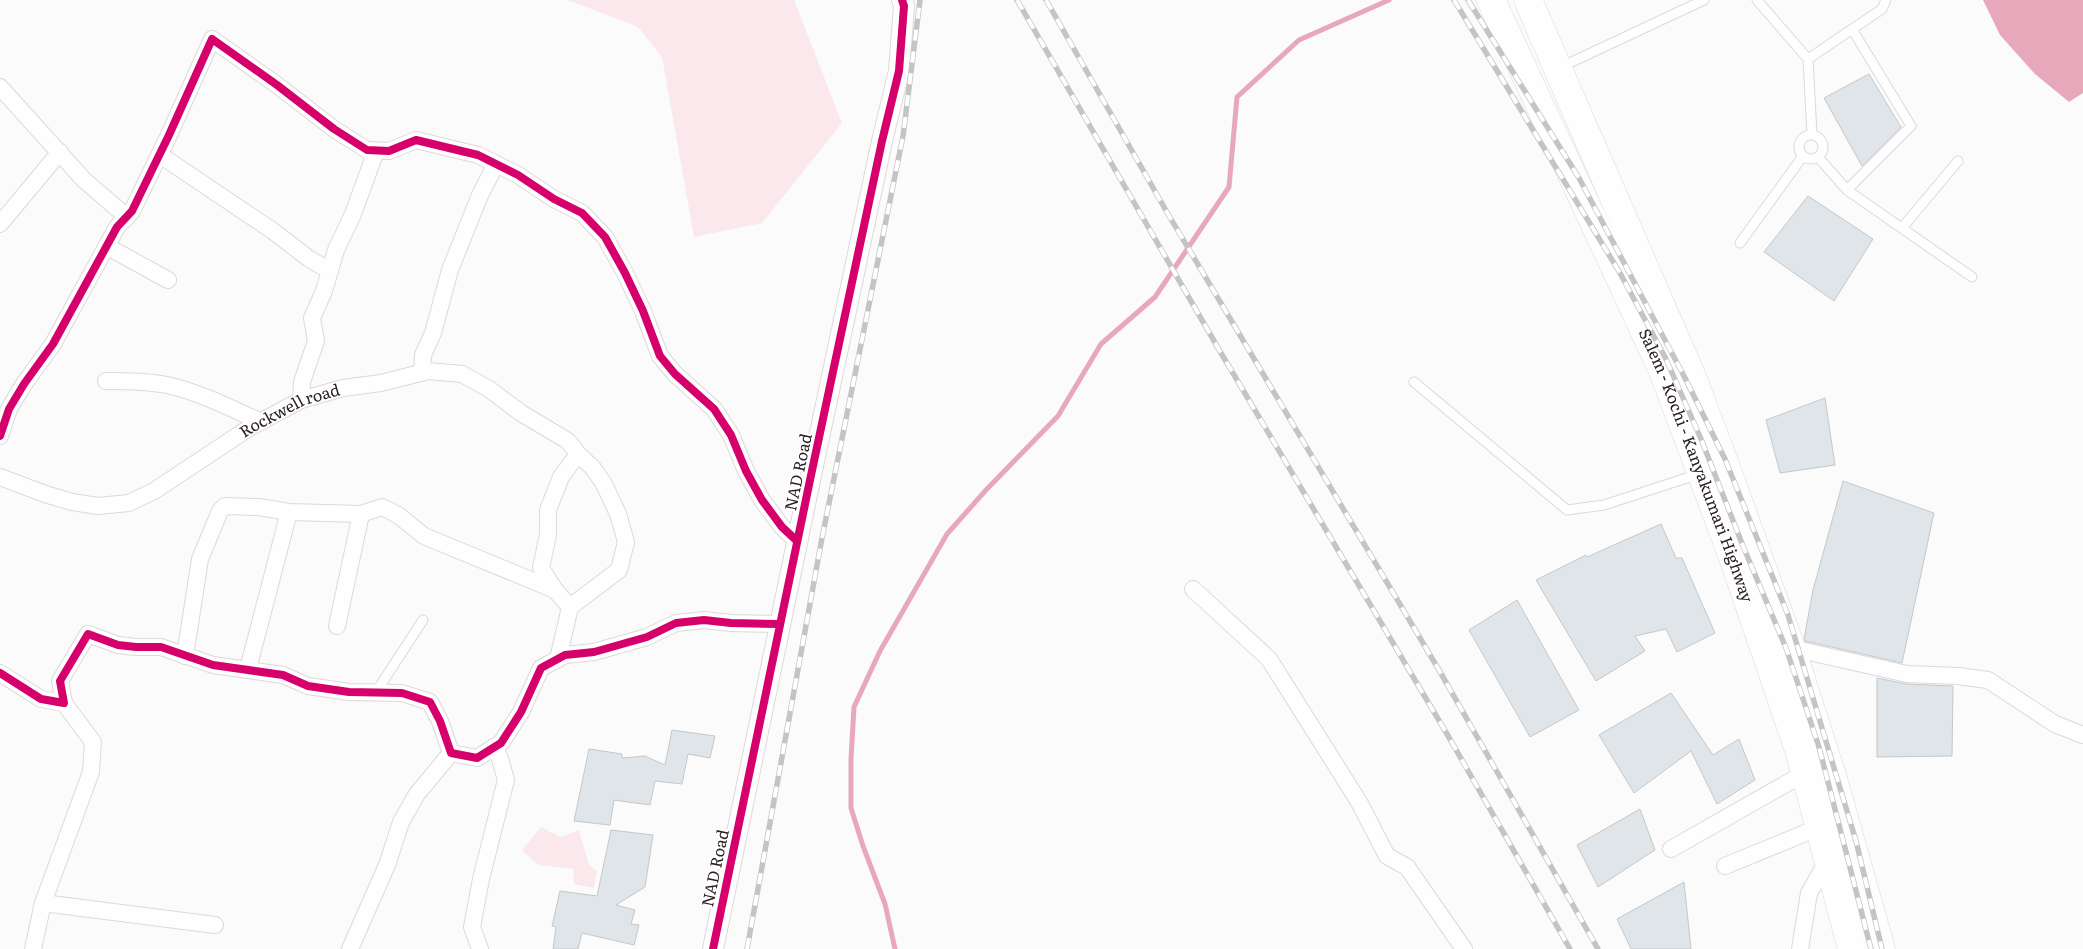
<svg xmlns="http://www.w3.org/2000/svg" width="2083" height="949" font-family="Literata,serif">
	<style>
		.green { fill: #fae8ec }
		.water { fill: #e8a8bb }
		.lines { fill: none; stroke-linecap: round; stroke-linejoin: round }
		.stream { stroke: #e8a8bb; stroke-width: 5 }
		.building { fill: #dfe5e9; stroke: #c3c8cb }
		.service-casing { stroke: #ded8da; stroke-width: 11 }
		.minor-casing { stroke: #ded8da; stroke-width: 18 }
		.tertiary-casing { stroke: #ded8da; stroke-width: 22 }
		.trunk-casing { stroke: #ded8da; stroke-width: 29 }
		.service { stroke: #fefefe; stroke-width: 9 }
		.minor { stroke: #fefefe; stroke-width: 16 }
		.tertiary { stroke: #fefefe; stroke-width: 20 }
		.trunk { stroke: #fefefe; stroke-width: 28 }
		.rail-casing { stroke: #c5c4c4; stroke-width: 5.5 }
		.rail { stroke: #fff; stroke-width: 4; stroke-dasharray: 11; stroke-linecap: butt }
		.cycleway-casing { stroke: #fff; stroke-width: 11 }
		.cycleway { stroke: #d6006c; stroke-width: 8 }
		.labels { text-anchor: middle; stroke-width: 4; stroke-linejoin: round; paint-order: stroke }
		.street-label { font-size: 16px; fill: #2c2123; stroke: #fff }
	</style>
	<rect width="100%" height="100%" fill="#fbfbfb"/>
	<!-- green -->
	<path class="green" d="M568,0h226l48,123 -80,100 -68,14 -32,-180 -24,-30z
		M541,827l20,10 18,-7 10,35 8,6 -3,17 -20,-4 -1,-15 -35,-4 -16,-15z"/>
	<!-- water -->
	<path class="water" d="M1983,0h100v93l-14,9 -34,-28 -35,-39z"/>
	<g class="lines">
		<!-- stream -->
		<path class="stream" d="M895,949l-10,-45 -22,-58 -12,-38v-49l3,-52 26,-56 67,-117 39,-44 72,-74 43,-72 54,-47 74,-110 8,-90 62,-57 90,-40"/>
	</g>
	<!-- building -->
	<path class="building" d="M1869,74l32,53 -39,39 -38,-68z
		M1808,196l65,43 -39,62 -70,-49z
		M1825,398l10,67 -55,8 -14,-53z
		M1843,481l91,32 -32,150 -97,-22 -1,-2 9,-49z
		M1661,524l15,34h6l33,75 -38,19 -11,-23 -31,7 10,15 -49,30 -60,-101 50,-25 1,2z
		M1517,600l62,110 -49,27 -61,-107z
		M1877,678l29,6 47,2 -1,70 -75,1z
		M1671,693l42,62 26,-16 16,41 -38,24 -26,-53 -57,42 -35,-58z
		M672,730l43,6 -5,22 -22,-4 -6,30 -27,-3 -5,24 -36,-5 -4,25 -36,-4 15,-72 33,5v4l23,-2 20,9z
		M1640,809l15,41 -57,37 -21,-42z
		M611,830l42,5 -8,52 -29,18 19,5 -4,14 8,1 -5,20 -52,-12 -4,16h-25l3,-22 -4,-1 8,-35 37,5z
		M1684,882l7,67h-60l-14,-30z"/>
	<g class="lines">
		<!-- service casing -->
		<g class="service-casing">
			<path id="service" d="M1757,0l51,59 74,-50 4,-9
				M1808,59l4,76
				M1561,67l143,-67
				M1799 147a12 12 0 1 1 24 0a12 12 0 1 1-24 0Z
				M1818,157l29,33 64,-64 -59,-97
				M1847,190l125,87
				M1902,228l56,-67
				M1740,243l63,-87
				M1414,382l153,128 37,-5 95,-31
				M376,692l47,-72"/>
		</g>
		<!-- minor casing -->
		<g class="minor-casing">
			<g id="minor">
				<path d="M0,87l84,93 43,37"/>
				<path d="M160,155l113,76 35,27 22,13"/>
				<path d="M0,224l60,-72"/>
				<path d="M108,247l60,33"/>
				<path d="M422,373l1,-18 10,-22 17,-63 30,-75 16,-31"/>
				<path d="M106,381c20,0 41,0 61,4 32,7 64,23 94,37"/>
				<path d="M301,400l1,-18 14,-41 -4,-23 12,-27 12,-41 17,-36 23,-63"/>
				<path d="M0,436l9,-27 15,-25 29,-40 64,-117 15,-16 37,-76 43,-96 65,46 57,44 33,21 22,1 27,-11 62,15 40,20 36,24 28,14 23,24 20,36 18,38 17,45 15,18 39,35 17,26 15,36 16,29 20,27 15,14"/>
				<path id="s1" d="M0,477l45,17 27,8 26,4 31,-3 25,-12 95,-63 52,-28 42,-12 38,-5 47,-12 34,3 27,15 32,24 47,28 10,13"/>
				<path d="M1193,589l76,70 90,143 28,54 20,11 57,82"/>
				<path d="M337,626l24,-112"/>
				<path d="M1791,648l116,26 51,2 30,4 67,44 28,11"/>
				<path d="M185,656l15,-97 20,-48 5,-5 34,1 30,5 72,2 21,-7 16,8 26,21 131,54"/>
				<path d="M558,659l12,-52 -15,-17 -14,-22 7,-33v-25l13,-33 17,-23 15,14 11,16 14,30 8,28 -7,28 -49,37"/>
				<path d="M248,669l41,-157"/>
				<path d="M0,673l41,26 23,4 -4,-22 28,-47 30,11 18,2h25l52,18 70,10 25,11 41,6 53,1 28,9 10,19 11,32 26,5 24,-15 20,-31 20,-44 24,-13 29,-3 53,-15 29,-14 28,-3 27,3 49,1"/>
				<path d="M1671,849l134,-76"/>
				<path d="M1725,866l95,-39"/>
				<path d="M43,903l172,22"/>
				<path d="M33,949l10,-46 48,-131 2,-30 -29,-39"/>
				<path d="M350,949l37,-84 14,-43 16,-28 34,-41"/>
				<path d="M480,949l-8,-22 9,-48 25,-99 -6,-21 -5,-12"/>
				<path d="M1800,949l9,-56 19,-33"/>
			</g>
		</g>
		<!-- tertiary casing -->
		<g class="tertiary-casing">
			<path id="tertiary" d="M713,949l97,-469 72,-339 17,-70 5,-65 -2,-6"/>
		</g>
		<!-- trunk casing -->
		<g class="trunk-casing">
			<g id="trunk">
				<path id="s2" d="M1491,0l172,371 70,186 66,193 53,199"/>
				<path d="M1528,0l164,377 33,88 66,183 42,131 48,170"/>
			</g>
		</g>
		<!-- service -->
		<use href="#service" class="service"/>
		<!-- minor -->
		<use href="#minor" class="minor"/>
		<!-- tertiary -->
		<use href="#tertiary" class="tertiary"/>
		<!-- trunk -->
		<use href="#trunk" class="trunk"/>
		<!-- rail casing -->
		<g class="rail-casing">
			<path id="rail" d="M1017,0l204,353 226,381 123,215
				M1046,0l122,214 271,456 159,279
				M1454,0l166,273 46,86 35,80 42,107 43,102 33,99 52,202
				M1468,0l111,178 105,198 41,83 63,156 68,226 26,108
				M747,949l75,-411 81,-402 17,-136"/>
		</g>
		<!-- rail -->
		<use href="#rail" class="rail"/>
		<!-- cycleway casing -->
		<g class="cycleway-casing">
			<path id="cycleway" d="M0,436l9,-27 15,-25 29,-40 64,-117 15,-16 37,-76 43,-96 65,46 57,44 33,21 22,1 27,-11 62,15 40,20 36,24 28,14 23,24 20,36 18,38 17,45 15,18 39,35 17,26 15,36 16,29 20,27 15,14
				M0,673l41,26 23,4 -4,-22 28,-47 30,11 18,2h25l52,18 70,10 25,11 41,6 53,1 28,9 10,19 11,32 26,5 24,-15 20,-31 20,-44 24,-13 29,-3 53,-15 29,-14 28,-3 27,3 49,1
				M713,949l97,-469 72,-339 17,-70 5,-65 -2,-6"/>
		</g>
		<!-- cycleway -->
		<use href="#cycleway" class="cycleway"/>
	</g>
	<g class="labels">
		<!-- street labels -->
		<g class="street-label">
			<text dy="6" stroke="none"><textPath href="#s1" startOffset="320">Rockwell road</textPath></text>
			<text dy="6" stroke="none"><textPath href="#s2" startOffset="509">Salem - Kochi - Kanyakumari Highway</textPath></text>
			<text transform="translate(798 472) rotate(-78)" y="6">NAD Road</text>
			<text transform="translate(715 868) rotate(-78)" y="6">NAD Road</text>
		</g>
	</g>
</svg>
